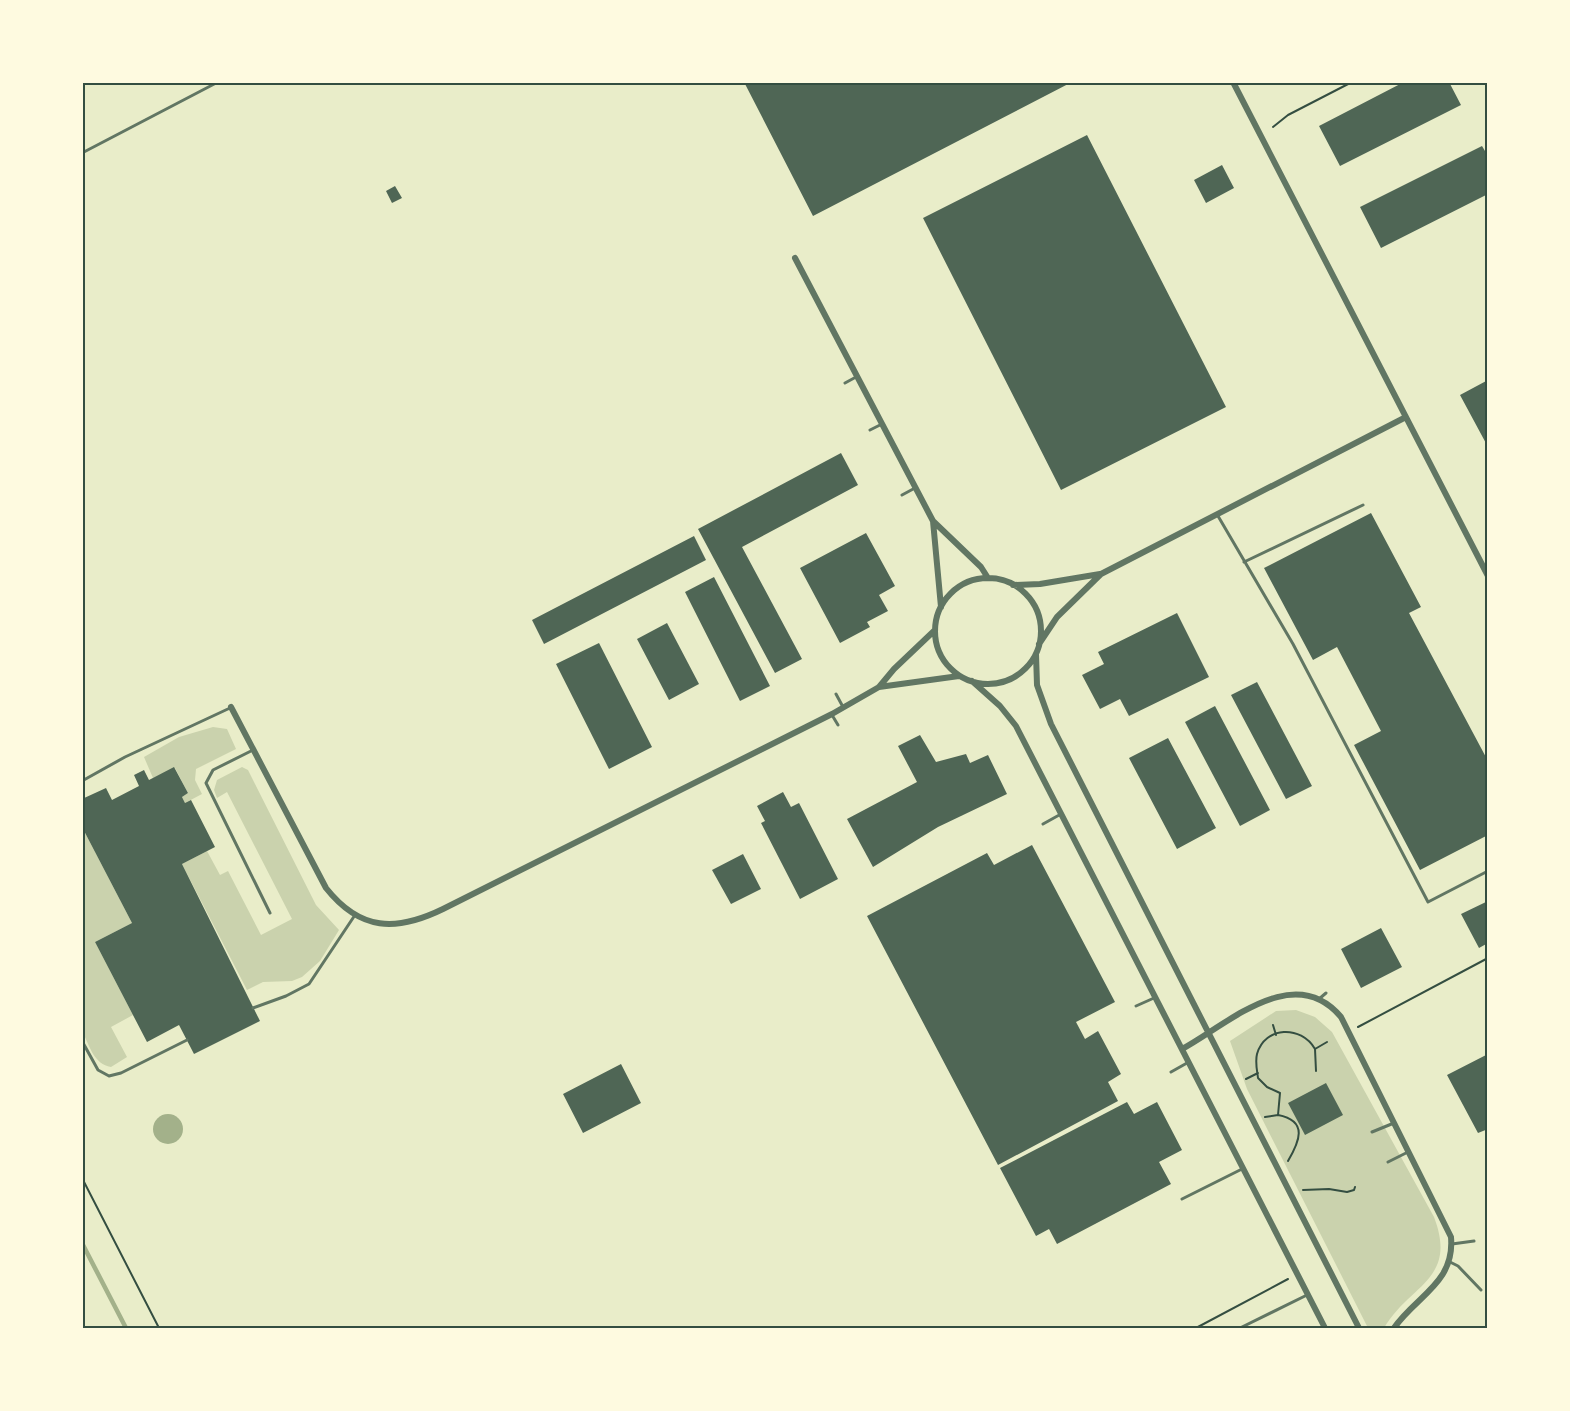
<svg xmlns="http://www.w3.org/2000/svg" width="1570" height="1411" font-family="'Golos Text',sans-serif">
	<style>
		.green { fill: #cad2ad }
		.water { fill: #a3b18a }
		.lines { fill: none; stroke-linecap: round; stroke-linejoin: round }
		.stream { stroke: #a3b18a; stroke-width: 4.5 }
		.building { fill: #4f6655 }
		.path { stroke: #344e41; stroke-width: 2 }
		.service { stroke: #617663; stroke-width: 3 }
		.minor { stroke: #617663; stroke-width: 6 }
		.neatline { fill: none; stroke: #344e41; stroke-width: 2 }
	</style>
	<rect width="100%" height="100%" fill="#e9edc9"/>
	<!-- green -->
	<path class="green" d="M213,727l14,2 9,20 -40,20 -1,11 7,14 -17,9 -3,-6 6,-4 -13,-25 -22,10 -9,-21 35,-20z
		M242,767l6,3 68,135 23,25 -19,31 -18,16 -10,4 -29,1 -16,8 -65,-126 25,-13 13,24 8,-4 33,64 31,-16 -65,-127 -10,6 -3,-8 3,-10z
		M82,827l50,96 -37,19 38,73 -22,12 16,30 -16,10c-17,-3 -21,-20 -28,-34z
		M1296,1010l19,7 17,15 102,185c24,63 -24,67 -50,111h-16l-121,-239 -17,-48 46,-30z"/>
	<!-- water -->
	<path class="water" d="M153 1129a15 15 0 1 1 30 0a15 15 0 1 1-30 0Z"/>
	<g class="lines">
		<!-- stream -->
		<path class="stream" d="M82,1243l44,85"/>
	</g>
	<!-- building -->
	<path class="building" d="M744,82h328l-259,134z
		M1404,82h45l12,23 -121,61 -21,-40z
		M1087,135l139,272 -165,83 -138,-272z
		M1482,146l6,10v38l-107,54 -21,-41z
		M1222,165l12,23 -28,15 -12,-23z
		M395,186l7,12 -10,5 -6,-12z
		M1488,380v67l-28,-52z
		M841,453l17,32 -116,62 60,112 -27,14 -77,-144z
		M1371,513l50,94 -12,6 79,148v74l-68,35 -66,-125 27,-14 -44,-84 -24,13 -49,-92z
		M866,533l29,53 -16,9 9,16 -21,11 3,5 -30,16 -40,-75z
		M694,536l12,24 -162,84 -12,-24z
		M714,577l56,109 -30,15 -55,-109z
		M1177,613l32,64 -80,39 -9,-17 -20,10 -18,-34 22,-11 -6,-12z
		M667,623l32,61 -30,16 -32,-61z
		M599,643l53,104 -43,22 -53,-105z
		M1257,682l55,104 -26,13 -55,-104z
		M1215,706l55,104 -30,16 -55,-104z
		M920,735l16,27 30,-8 4,9 18,-8 19,39 -69,33 -65,40 -26,-48 70,-37 -19,-36z
		M1168,738l48,90 -39,21 -48,-91z
		M174,767l14,26 -6,4 3,6 6,-3 24,47 -33,17 78,157 -66,33 -15,-29 -32,17 -52,-100 37,-19 -50,-96v-28l24,-11 6,12 27,-14 -5,-11 10,-5 5,10z
		M783,792l8,15 8,-4 39,76 -38,20 -39,-76 4,-2 -8,-15z
		M1032,845l83,157 -39,20 9,17 13,-8 23,43 -13,8 10,19 -120,64 -131,-249 120,-63 7,12z
		M743,854l18,35 -30,15 -19,-34z
		M1488,901v42l-9,5 -18,-34z
		M1381,928l21,39 -41,21 -20,-39z
		M1488,1054v75l-10,4 -31,-58z
		M621,1064l20,39 -58,30 -20,-39z
		M1326,1083l17,32 -38,20 -17,-32z
		M1127,1102l7,12 23,-12 25,48 -23,12 12,22 -114,60 -8,-15 -13,7 -36,-68z"/>
	<g class="lines">
		<!-- path -->
		<path class="path" d="M1273,127l15,-12 64,-33
			M1273,1025l3,10
			M1358,1027l130,-69
			M1315,1049l1,22
			M1246,1079l12,-6
			M1278,1115c31,6 21,27 10,46
			M1265,1117l13,-2 2,-22 -13,-6 -9,-9c-1,-8 -3,-16 -1,-24 8,-28 44,-29 58,-5l12,-7
			M82,1178l77,150
			M1303,1190l26,-1 18,3 7,-2 1,-3
			M1196,1328l92,-49"/>
		<!-- service -->
		<path class="service" d="M82,153l136,-71
			M845,383l11,-6
			M870,430l12,-6
			M902,495l13,-7
			M1218,516l75,128 135,258 60,-31
			M1244,562l119,-57
			M836,694l7,13
			M832,715l6,10
			M253,750l-40,20 -7,13 64,130
			M82,781l43,-24 105,-49
			M1043,824l18,-10
			M1319,999l7,-6
			M1136,1006l18,-8
			M253,1008l33,-12 23,-12 46,-69
			M82,1041l16,29 11,6 12,-3 66,-33
			M1171,1072l16,-9
			M1372,1132l22,-9
			M1388,1162l20,-10
			M1182,1199l60,-30
			M1452,1244l22,-3
			M1450,1262l8,4 23,24
			M1240,1328l67,-33"/>
		<!-- minor -->
		<path class="minor" d="M1233,82l255,494
			M795,258l138,263 48,46 7,11
			M933,521l8,86
			M935 631a53 53 0 1 1 106 0a53 53 0 1 1-106 0Z
			M1013,585l27,-1 60,-10
			M1039,644l18,-27 44,-43 305,-157
			M1036,654l1,31 14,39 308,604
			M972,681l28,25 16,20 309,602
			M879,687l80,-11
			M231,707l95,181c34,43 70,44 117,21l389,-195 47,-27 15,-18 41,-39
			M1182,1049c46,-25 112,-88 159,-32l110,220c4,46 -35,59 -57,91"/>
	</g>
	<!-- border -->
	<rect width="1570" height="1411" fill="none" stroke="#fefae0" stroke-width="168"/>
	<rect x="84" y="84" width="1402" height="1243" class="neatline"/>
</svg>
